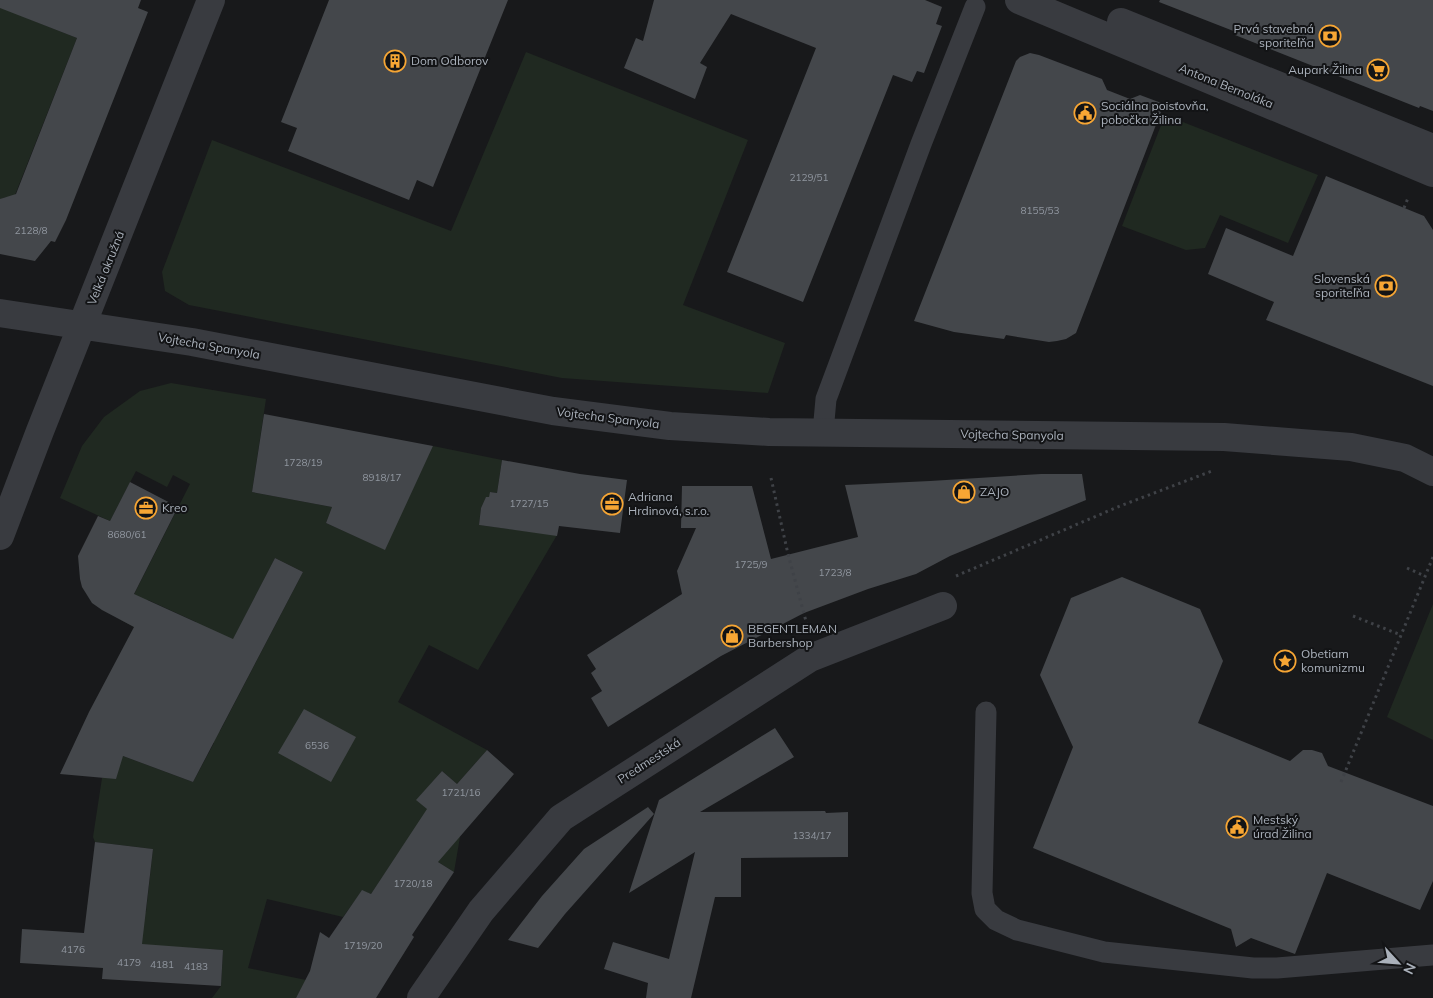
<svg xmlns="http://www.w3.org/2000/svg" width="1433" height="998" font-family="Mulish,sans-serif">
	<style>
		.green { fill: #202921; fill-rule: evenodd }
		.building { fill: #44474b }
		.lines { fill: none; stroke-linecap: round; stroke-linejoin: round }
		.path { stroke: #3f4247; stroke-width: 3; stroke-dasharray: 2.5 4; stroke-linecap: butt }
		.lane { stroke: #393b40; stroke-width: 21 }
		.street { stroke: #393b40; stroke-width: 28 }
		.labels { text-anchor: middle; stroke-width: 4; stroke-linejoin: round; paint-order: stroke }
		.number-label { font-size: 10px; fill: #90969f }
		.poi-label { font-size: 12px; fill: #aab1bb; stroke: #131416; text-anchor: start }
		.street-label { font-size: 12px; fill: #aab1bb; stroke: #131416 }
	</style>
	<rect width="100%" height="100%" fill="#18191b"/>
	<!-- green -->
	<path class="green" d="M0,0l29,19 48,19 -64,162c-5,-2 -9,-5 -13,1z
		M526,52l222,88 -65,165 102,38 -17,50 -206,-15 -373,-73 -24,-14 -3,-19 50,-132 239,91z
		M1165,115l153,60 -30,68 -68,-28 -15,33 -19,2 -64,-24z
		M171,383l95,16 -14,93 80,15 -6,16 58,26 49,-103 69,14 -5,33 -6,-1 -2,5 -3,1 -5,10 -2,17 78,10 -79,135 -49,-25 -31,57 89,48 -30,34 -15,-13 -25,29 43,37 -6,35 -48,-30 -35,52 -9,-3 -19,26 -76,-18 -19,69 58,12 -10,18h-84l9,-12 2,-36 -119,-7 -17,-38 59,7 7,-63 -58,-7 -2,-5 9,-59 21,-22 70,26 21,-39 -69,-26 51,-95 -48,-22 -14,27 -13,-7 69,-136 -17,-9 -6,12 -31,-16 -26,50 -50,-23 22,-52 22,-29 36,-26zM275,558l28,14 -83,159 -27,-12z
		M1433,604v136l-46,-23z"/>
	<!-- building -->
	<path class="building" d="M0,0h141l-3,8 10,4 -82,208 -11,22 -4,-1 -16,20 -35,-7v-55l16,-5 61,-156 -77,-30z
		M329,0h179l-75,187 -16,-7 -8,20 -121,-49 9,-23 -16,-6z
		M654,0h271l17,7 -6,17 6,2 -18,47 -7,-2 -5,11 -19,-7 -90,227 -76,-30 89,-224 -85,-34 -31,49 7,4 -12,32 -71,-31 12,-30 7,3z
		M1160,0h273v111l-13,-5 -1,2 -184,-73 1,-3 -77,-30z
		M1030,53l9,2 63,24 5,11 23,9 10,-4 24,9 -88,229 -10,6 -9,2 -8,1 -43,-7 -2,4 -50,-7 -40,-11 102,-260 4,-4z
		M1326,176l98,40 9,14v156l-167,-66 8,-18 -66,-28 18,-46 67,28z
		M264,414l169,32 -48,104 -59,-27 6,-16 -80,-15z
		M502,460l78,14 47,6 -7,53 -61,-7 -2,10 -78,-11 2,-17 5,-11h3l1,-5 7,1z
		M1041,474h41l4,26 -136,56 -34,18 -48,15 -64,24 -83,43 -113,71 -17,-29 11,-7 -11,-18 5,-4 -9,-14 95,-61 -5,-23 19,-43h-15l1,-42h70l19,73 87,-22 -13,-52 85,-4z
		M130,482l48,25 -44,87 99,45 42,-81 28,14 -110,210 -70,-26 -7,23 -56,-5 29,-62 45,-85 -32,-17 -10,-7 -10,-16 -2,-8 -2,-23 20,-40 12,5z
		M1122,577l78,32 23,52 -25,62 92,38 13,-11h9l10,3 6,13 105,40v75l-13,29 -93,-37 -32,81 -44,-16 -15,9 -5,-18 -198,-81 40,-101 -33,-72 31,-77z
		M304,709l52,28 -25,45 -53,-29z
		M775,728l19,29 -94,55 125,-1 1,2 22,-1v45l-107,1v39h-26l-24,101h-45l2,-15 -44,-14 9,-27 56,17 26,-107 -66,41 30,-93z
		M487,750l27,24 -76,88 16,10 -42,63 2,2 -38,61h-80l14,-27 10,-39 9,6 33,-48 9,4 56,-85 -11,-9 26,-29 15,13z
		M648,807l6,7 -89,100 -27,34 -30,-8 34,-44 42,-47z
		M95,842l58,7 -11,95 81,6 -2,36 -119,-7 1,-11 -83,-5 2,-34 62,4z"/>
	<g class="lines">
		<!-- path -->
		<path class="path" d="M1404,208l4,-10
			M771,478l17,76 19,71
			M1407,568l18,8
			M956,576l164,-70 92,-35
			M1353,616l48,19
			M1341,782l92,-225"/>
		<!-- lane -->
		<path class="lane" d="M823,432l3,-33 95,-255 54,-137
			M986,712l-4,181 3,16 11,11 21,10 87,22 149,16h24l156,-13"/>
		<!-- street -->
		<path class="street" d="M1019,0l414,173
			M1121,22l312,126
			M0,313l192,29 361,69 117,15 99,6 455,5 127,10 54,11 28,14
			M0,536l40,-105 171,-431
			M421,998l60,-87 80,-93 249,-160 133,-52"/>
	</g>
	<!-- icons -->
	<defs>
		<g id="bank-ring" transform="scale(1.125)"><circle r="9.5" fill="#131416" stroke="#f7a634" stroke-width="1.5"/><path d="M-6-4H6V4H-6ZM0-2.3a2.3 2.3 0 1 0 0 4.6a2.3 2.3 0 1 0 0-4.6Z" fill="#f7a634"/></g>
		<g id="building-ring" transform="scale(1.125)"><circle r="9.5" fill="#131416" stroke="#f7a634" stroke-width="1.5"/><path d="M-4-6H4V6H1V3H-1V6H-4ZM-2.5-4.3h1.7v1.8h-1.7ZM.8-4.3h1.7v1.8H.8ZM-2.5-1h1.7V.8h-1.7ZM.8-1h1.7V.8H.8Z" fill="#f7a634"/></g>
		<g id="supermarket-ring" transform="scale(1.125)"><circle r="9.5" fill="#131416" stroke="#f7a634" stroke-width="1.5"/><path d="M-6-5.5h2.5l.6 2H6L4.5 2H-2.5L-4.4-4H-6ZM-1.5 3.2a1.3 1.3 0 1 0 .1 0ZM3 3.2a1.3 1.3 0 1 0 .1 0Z" fill="#f7a634"/></g>
		<g id="civic-ring" transform="scale(1.125)"><circle r="9.5" fill="#131416" stroke="#f7a634" stroke-width="1.5"/><path d="M-.6-6.5H3V-4.5H.6V-3L4-1V1h2V6H-6V1h2V-1L-.6-3ZM-1.2 2.5V6h2.4V2.5Z" fill="#f7a634"/></g>
		<g id="shop-ring" transform="scale(1.125)"><circle r="9.5" fill="#131416" stroke="#f7a634" stroke-width="1.5"/><path d="M-5-2.5h2.3a2.7 3.5 0 0 1 5.4 0H5L5.5 6h-11ZM-1.5-2.5h3a1.5 2.3 0 0 0-3 0Z" fill="#f7a634"/></g>
		<g id="office-ring" transform="scale(1.125)"><circle r="9.5" fill="#131416" stroke="#f7a634" stroke-width="1.5"/><path d="M-6-3h4V-5.5h4V-3h4V5H-6ZM-1-4.5V-3h2v-1.5ZM-6 0V1H6V0Z" fill="#f7a634"/></g>
		<g id="sight-ring" transform="scale(1.125)"><circle r="9.5" fill="#131416" stroke="#f7a634" stroke-width="1.5"/><path d="M0-6L1.8-2.2L6-1.7L2.9 1.2L3.7 5.4L0 3.3L-3.7 5.4L-2.9 1.2L-6-1.7L-1.8-2.2Z" fill="#f7a634"/></g>
	</defs>
	<g fill-rule="evenodd">
		<use href="#bank-ring" x="1330" y="36"/>
		<use href="#building-ring" x="395" y="61"/>
		<use href="#supermarket-ring" x="1378" y="70"/>
		<use href="#civic-ring" x="1085" y="113"/>
		<use href="#bank-ring" x="1386" y="286"/>
		<use href="#shop-ring" x="964" y="492"/>
		<use href="#office-ring" x="612" y="504"/>
		<use href="#office-ring" x="146" y="508"/>
		<use href="#shop-ring" x="732" y="636"/>
		<use href="#sight-ring" x="1285" y="661"/>
		<use href="#civic-ring" x="1237" y="827"/>
	</g>
	<g class="labels">
		<!-- number labels -->
		<g class="number-label">
			<text x="809" y="181">2129/51</text>
			<text x="1040" y="214">8155/53</text>
			<text x="31" y="234">2128/8</text>
			<text x="303" y="466">1728/19</text>
			<text x="382" y="481">8918/17</text>
			<text x="529" y="507">1727/15</text>
			<text x="127" y="538">8680/61</text>
			<text x="751" y="568">1725/9</text>
			<text x="835" y="576">1723/8</text>
			<text x="317" y="749">6536</text>
			<text x="461" y="796">1721/16</text>
			<text x="812" y="839">1334/17</text>
			<text x="413" y="887">1720/18</text>
			<text x="363" y="949">1719/20</text>
			<text x="73" y="953">4176</text>
			<text x="129" y="966">4179</text>
			<text x="162" y="968">4181</text>
			<text x="196" y="970">4183</text>
		</g>
		<!-- poi labels -->
		<g class="poi-label">
			<text x="1314" y="33" text-anchor="end">Prvá stavebná<tspan x="1314" dy="14">sporiteľňa</tspan></text>
			<text x="411" y="65">Dom Odborov</text>
			<text x="1362" y="74" text-anchor="end">Aupark Žilina</text>
			<text x="1101" y="110">Sociálna poisťovňa,<tspan x="1101" dy="14">pobočka Žilina</tspan></text>
			<text x="1370" y="283" text-anchor="end">Slovenská<tspan x="1370" dy="14">sporiteľňa</tspan></text>
			<text x="980" y="496">ZAJO</text>
			<text x="628" y="501">Adriana<tspan x="628" dy="14">Hrdinová, s.r.o.</tspan></text>
			<text x="162" y="512">Kreo</text>
			<text x="748" y="633">BEGENTLEMAN<tspan x="748" dy="14">Barbershop</tspan></text>
			<text x="1301" y="658">Obetiam<tspan x="1301" dy="14">komunizmu</tspan></text>
			<text x="1253" y="824">Mestský<tspan x="1253" dy="14">úrad Žilina</tspan></text>
		</g>
		<!-- street labels -->
		<g class="street-label">
			<text transform="translate(1226 86) rotate(22)" y="4">Antona Bernoláka</text>
			<text transform="translate(106 268) rotate(-68)" y="4">Veľká okružná</text>
			<text transform="translate(209 346) rotate(10)" y="4">Vojtecha Spanyola</text>
			<text transform="translate(608 418) rotate(7)" y="4">Vojtecha Spanyola</text>
			<text transform="translate(1012 435) rotate(1)" y="4">Vojtecha Spanyola</text>
			<text transform="translate(649 761) rotate(-33)" y="4">Predmestská</text>
		</g>
	</g>
	<!-- north arrow -->
	<g transform="translate(1398 963) rotate(116)" stroke="#131416" stroke-width="4" paint-order="stroke">
	<path d="M0-4L9 19L0 12L-9 19Z" fill="#aab1bb"/>
	<text y="-8" font-size="14" font-weight="bold" text-anchor="middle" fill="#aab1bb">N</text>
	</g>
</svg>
